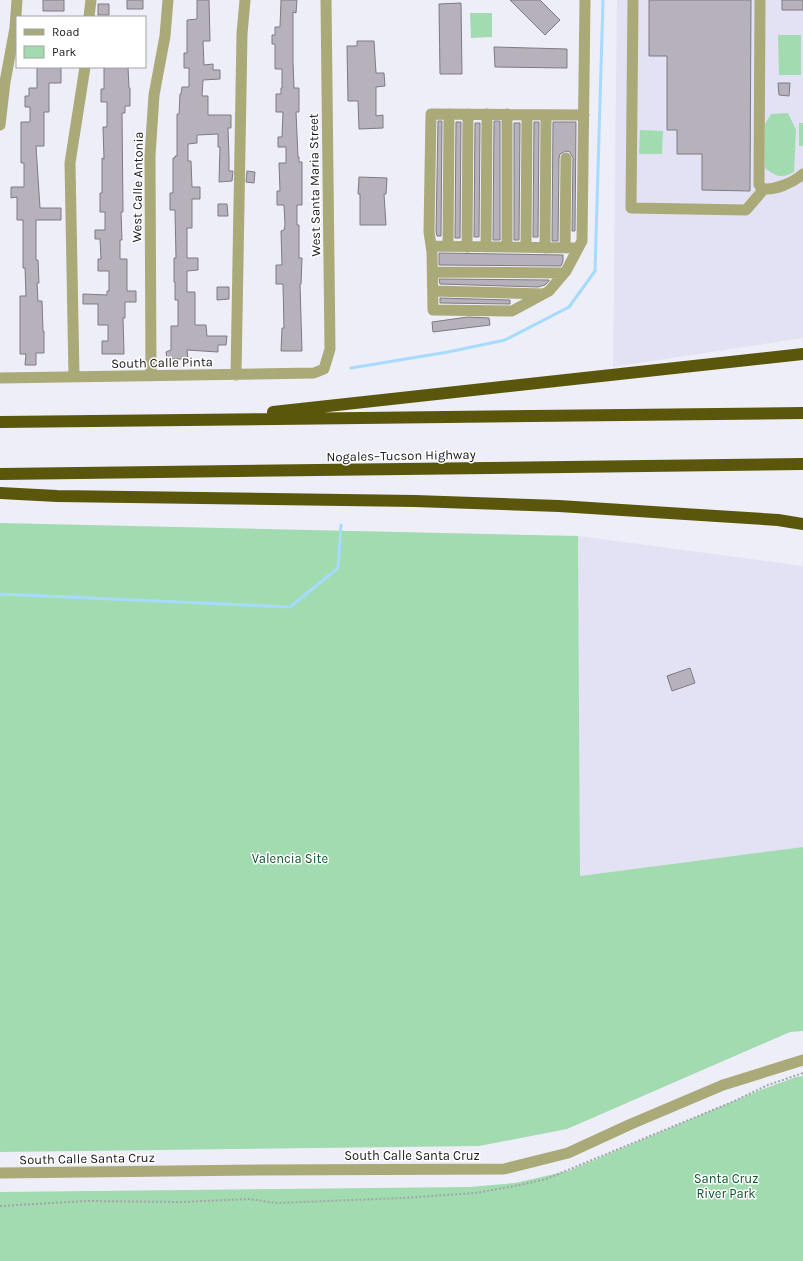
<svg xmlns="http://www.w3.org/2000/svg" width="803" height="1261" font-family="Karla,sans-serif">
	<style>
		.built { fill: #e2e2f4 }
		.green { fill: #a1dbaf }
		.lines { fill: none; stroke-linecap: round; stroke-linejoin: round }
		.stream { stroke: #a6dbfe; stroke-width: 3 }
		.building { fill: #b6b1ba; stroke: #7e7a82 }
		.path { stroke: #a4a4ab; stroke-width: 2; stroke-dasharray: 2 2; stroke-linecap: butt }
		.minor { stroke: #aaa978; stroke-width: 11 }
		.highway { stroke: #5a570c; stroke-width: 12 }
		.labels { text-anchor: middle; stroke-width: 3; stroke-linejoin: round; paint-order: stroke }
		.street-label { font-size: 13px; fill: #19191c; stroke: #fff }
		.park-label { font-size: 13px; fill: #0c5229; stroke: #fff }
	</style>
	<rect width="100%" height="100%" fill="#eeeef8"/>
	<!-- built -->
	<path class="built" d="M617,0h186v338l-190,29z
		M578,536l225,30v281l-223,29z"/>
	<!-- green -->
	<path class="green" d="M470,13h22v24l-21,1z
		M778,35h23v40h-22z
		M788,113l8,17 -2,42c-13,7 -17,5 -29,-4v-44l6,-10z
		M799,123h4v23h-4z
		M640,130l23,1 -1,23h-23z
		M0,523l578,13 2,340 223,-29v184l-13,1 -223,97 -88,17 -479,6z
		M803,1076v185h-803v-69l469,-5 46,-4 53,-12 190,-80 38,-14z"/>
	<g class="lines">
		<!-- stream -->
		<path class="stream" d="M351,368l97,-16 57,-12 64,-33 26,-36 8,-271
			M0,594l290,13 48,-39 3,-43"/>
	</g>
	<!-- building -->
	<path class="building" d="M43,0h21v11h-21z
		M127,0h16v9h-16z
		M197,0h12l1,41h-7l1,24 9,-1v6h7v9l-17,1 -1,16h6v19h23v13h-3l1,30v13h4l-1,10 -13,1 1,-35h-2v-13l-21,1v8l-9,1v17h3l1,26h8v12h-8v29h-5v30h11v12l-11,1v21h8v33h11l1,11h20l-1,9h-8v7l-31,-2 1,9h-21l-1,-7 5,-2v-24h7v-26h-3v-18h-1v-24h2l-1,-48h-5v-17h3v-35h2v-2h2v-42h2l1,-20h1l1,-7h7v-19h-5v-15h3v-33l10,-1z
		M281,0h16l-1,13 -3,-1v49l1,27h5v24h-3l2,45h1v5h3v43h-5v20h2v33h3l-1,26h-1l2,67h-21l1,-23h2l-1,-44h-7v-19h6l-1,-34 3,-1 1,-5 -1,-20h-7v-14h3l-1,-28h7v-16h-8v-10h4l1,-25h-7v-18h5v-6h1v-19h-7v-25h-3v-9h3v-8h5z
		M510,0h30l20,20 -15,15z
		M649,0h102l-1,191 -48,-1v-36h-25v-24h-10v-74h-18z
		M782,0h21v10h-21z
		M461,3l1,71h-22l-1,-70z
		M98,4h11v11h-11z
		M357,41h17l2,32h8l1,13 -9,1v29l7,-1v13l-24,1 -1,-28h-10l-1,-55h10z
		M494,47l73,2v19l-72,-1z
		M37,67h24v16h-12v29h-5v34h-8l4,62h21v12h-25v40h2l1,23h-2l1,18h4l1,30h1v22h-8v12h-11l1,-11h-6v-58h6l-1,-28h-2v-48h-6v-23l-6,1v-11h13v-24h-3v-41h9v-15h-5v-11h4v-8h8z
		M104,67h24l1,21h1v18h-5v7h-3l1,99h-2l1,28h-2v19h7v32h9v11h-11v16h-2l1,36h-22v-13h6v-16h-10v-21h-15v-10l24,1v-4h2v-20h-11v-12h3l-1,-20h-5v-9h10v-18h-5v-19h2v-35l2,1 -1,-32h4v-25h-6v-13h3z
		M778,83h12l-1,13 -10,-1z
		M438,121h4l-1,115h-4l-1,-4z
		M494,121h6v119h-7z
		M456,122h5l-1,116h-5z
		M534,122h5l-1,115h-5z
		M553,122h23l-1,109h-3l1,-73 -3,-6 -4,-1 -6,3 -1,4 -1,83h-6z
		M475,123h5l-1,114h-5z
		M514,123h6l-1,117h-5z
		M247,171l8,1 -1,11 -8,-1z
		M359,177l28,1 -1,16h-2l2,31h-26v-31h-2z
		M218,204h9l1,12h-10z
		M439,253l124,2v6l-2,5 -122,-1z
		M439,279l110,1v1l-4,4 -7,2 -98,-3z
		M217,287h12v12l-12,1z
		M440,298l70,2v4l-70,-1z
		M468,317l21,1 1,7 -57,7 -1,-10z
		M690,668l5,15 -23,8 -5,-15z"/>
	<g class="lines">
		<!-- path -->
		<path class="path" d="M0,1206l87,-5 95,1 67,-3 28,4 126,-5 72,-5 45,-8 26,-6 186,-77 36,-17 35,-12"/>
		<!-- minor -->
		<path class="minor" d="M633,0l-2,208 115,2 18,-21
			M760,0l-1,184 2,4c12,4 33,-6 42,-14
			M89,17l2,-17
			M584,115l-153,-1 -2,118 3,20 1,58 79,1 37,-20 17,-20 16,-30 3,-241
			M0,125l5,-43 10,-54 2,-28
			M431,246l147,2
			M448,246l1,-132
			M467,247l1,-133
			M486,247l1,-133
			M507,247v-133
			M526,247l1,-132
			M545,248l1,-133
			M565,248l1,-90
			M433,272l131,1
			M433,291l109,3
			M236,375l6,-341 3,-34
			M151,376l-1,-220 4,-61 11,-59 3,-36
			M74,377l-4,-214 15,-96
			M0,378l314,-5 10,-4 6,-20 -4,-349
			M0,1173l258,-3 246,-1 64,-16 63,-29 92,-39 80,-25"/>
		<!-- highway -->
		<path class="highway" d="M273,412l530,-58
			M0,422l803,-9
			M0,474l803,-10
			M0,493l57,3 358,5 144,5 219,14 25,4"/>
	</g>
	<g class="labels">
		<!-- street labels -->
		<g class="street-label">
			<text transform="translate(314 185) rotate(-91)" y="5">West Santa Maria Street</text>
			<text transform="translate(137 187) rotate(-89)" y="5">West Calle Antonia</text>
			<text transform="translate(162 362) rotate(-1)" y="5">South Calle Pinta</text>
			<text transform="translate(401 455) rotate(-1)" y="5">Nogales–Tucson Highway</text>
			<text x="412" y="1160">South Calle Santa Cruz</text>
			<text transform="translate(87 1158) rotate(-1)" y="5">South Calle Santa Cruz</text>
		</g>
		<!-- park labels -->
		<g class="park-label">
			<text x="290" y="863">Valencia Site</text>
			<text x="726" y="1183">Santa Cruz<tspan x="726" dy="15">River Park</tspan></text>
		</g>
	</g>
	<!-- legend -->
	<rect x="16" y="16" width="130" height="52" fill="#ffffff" stroke="#a3a3a4"/>
	<rect x="24" y="29" width="20" height="6" fill="#aaa978" stroke="#a3a3a4"/>
	<text x="52" y="36" font-size="12" fill="#19191c">Road</text>
	<rect x="24" y="46" width="20" height="12" fill="#a1dbaf" stroke="#a3a3a4"/>
	<text x="52" y="56" font-size="12" fill="#19191c">Park</text>
</svg>
